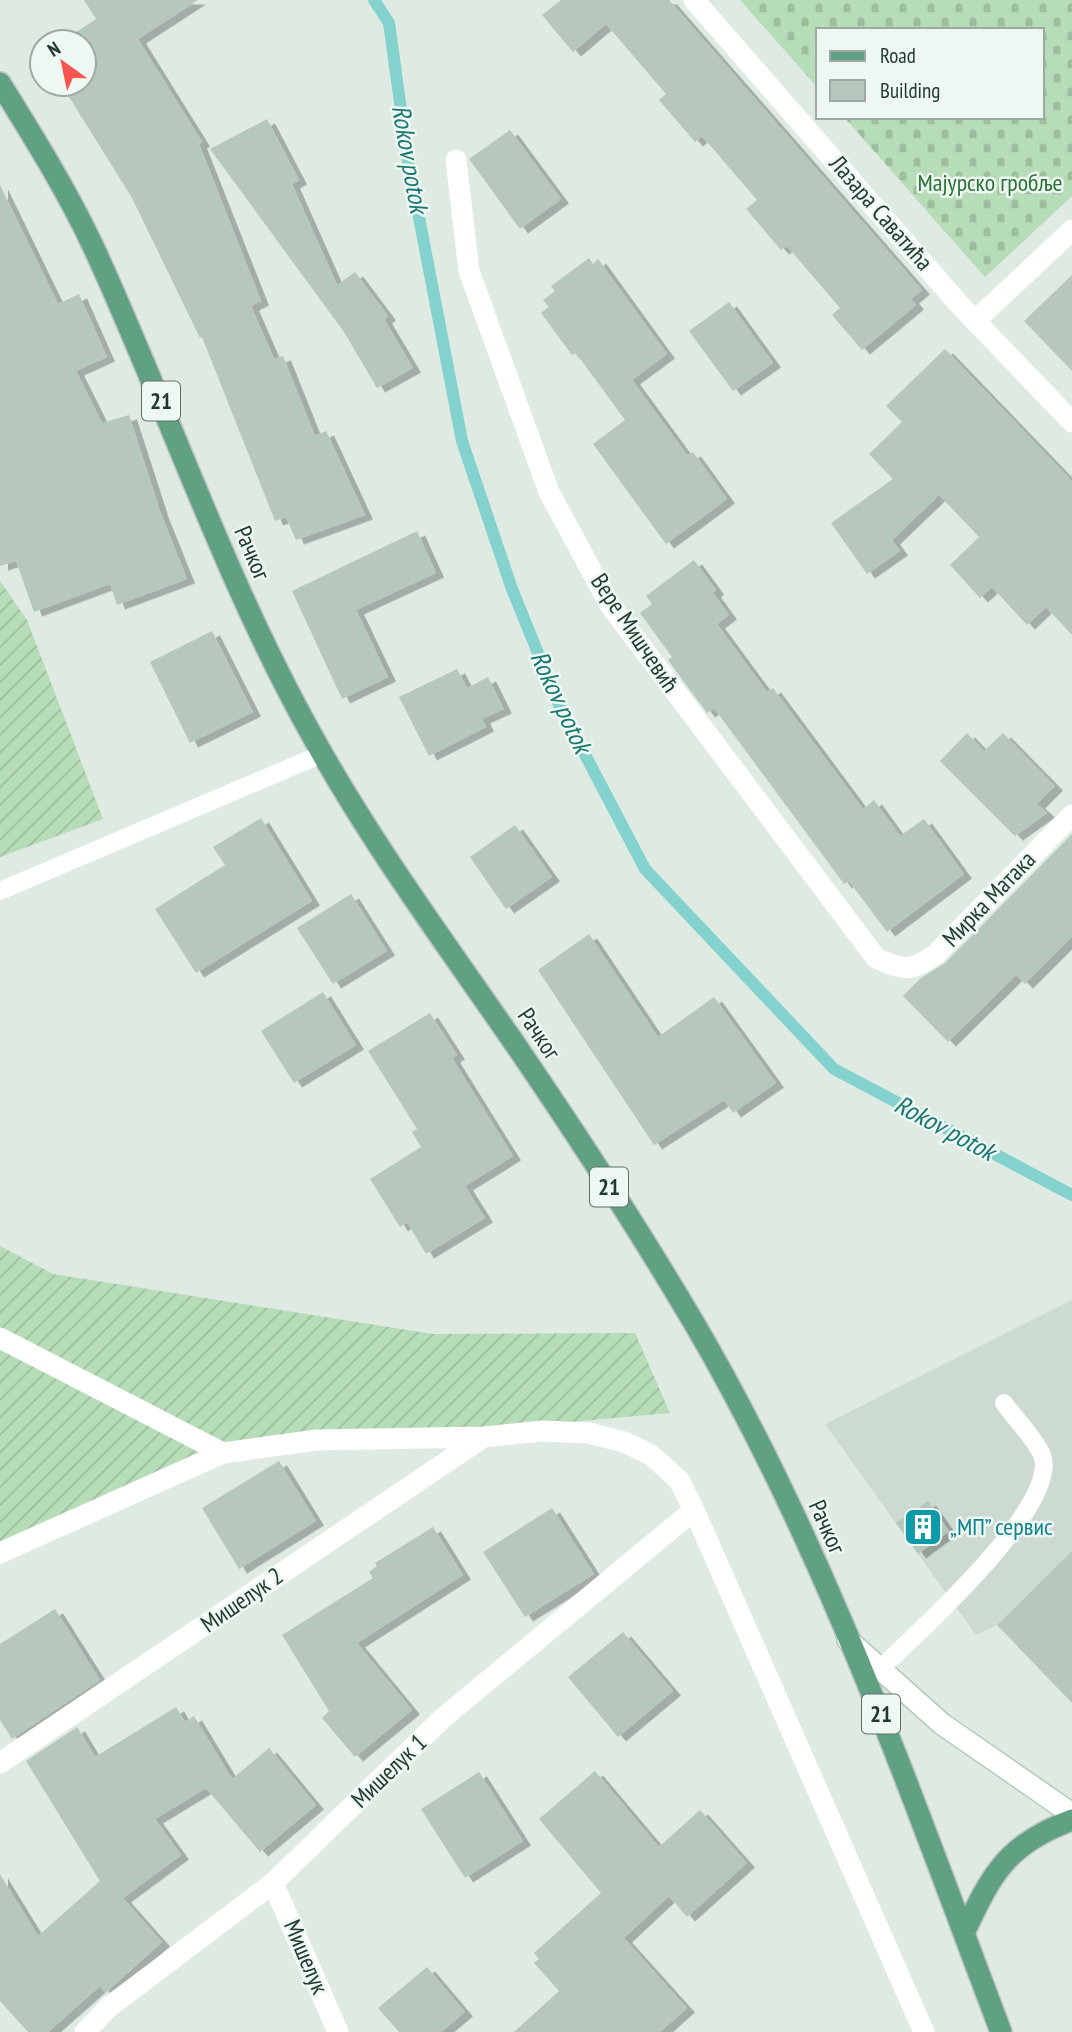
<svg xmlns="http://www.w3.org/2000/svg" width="1072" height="2032" font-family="'PT Sans Narrow',sans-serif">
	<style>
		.built { fill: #ccdad1 }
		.cemetery { fill: url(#cemetery-stones) }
		.garden { fill: url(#garden-furrows) }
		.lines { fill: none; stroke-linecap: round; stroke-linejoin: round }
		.stream { stroke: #83d2cd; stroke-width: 12 }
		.building { fill: #b6c8bd; filter: url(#shadow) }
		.secondary-casing { stroke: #b1cabb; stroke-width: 24 }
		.primary-casing { stroke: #bcc4c0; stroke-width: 24 }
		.lane { stroke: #fff; stroke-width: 18 }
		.street { stroke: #fff; stroke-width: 21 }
		.secondary { stroke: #fff; stroke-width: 21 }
		.primary { stroke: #61a183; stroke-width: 21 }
		.labels { text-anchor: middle; stroke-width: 5; stroke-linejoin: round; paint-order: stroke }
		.shield { fill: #eef7f1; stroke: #5d7368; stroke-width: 2 }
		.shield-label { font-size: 23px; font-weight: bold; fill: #1f3a2d }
		.park-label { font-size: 24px; fill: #287235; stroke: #eef7f1 }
		.street-label { font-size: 24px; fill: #1f3a2d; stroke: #eef7f1 }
		.culture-label { font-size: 24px; fill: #0d838f; stroke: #eef7f1; text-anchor: start }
		.water-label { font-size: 26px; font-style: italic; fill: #187772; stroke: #eef7f1 }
	</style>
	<defs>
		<pattern id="cemetery-stones" width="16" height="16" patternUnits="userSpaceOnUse" patternTransform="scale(1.75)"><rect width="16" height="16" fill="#b6dcb8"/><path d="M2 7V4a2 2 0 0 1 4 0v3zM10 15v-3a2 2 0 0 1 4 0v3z" fill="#9cbe9e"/></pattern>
		<pattern id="garden-furrows" width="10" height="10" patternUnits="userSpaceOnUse" patternTransform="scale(1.75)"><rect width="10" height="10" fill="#b6dcb8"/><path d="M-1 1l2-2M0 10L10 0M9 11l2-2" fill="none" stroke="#9cbe9e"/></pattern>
		<filter id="shadow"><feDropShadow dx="8" dy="4.5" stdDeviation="0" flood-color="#0004"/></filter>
	</defs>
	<rect width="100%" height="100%" fill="#deeae2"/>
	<!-- built -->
	<path class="built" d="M1072,1300v251l-75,74 -21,10 -151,-211z"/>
	<!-- cemetery -->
	<path class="cemetery" d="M740,0h332v196l-87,81 -141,-160h198v-87h-224v58z"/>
	<!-- garden -->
	<path class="garden" d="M0,581l27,39 76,199 -103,38z
		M0,1246l53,28 380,60 202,-1 35,80 -439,39 -231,99z"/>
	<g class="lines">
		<!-- stream -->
		<path class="stream" d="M374,0l15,23 19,137 54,281 50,148 47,116 86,164 189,200 238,126"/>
	</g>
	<!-- building -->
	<path class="building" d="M84,0h114l-60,39 64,103 -3,2 62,157 -10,5 23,53 9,-3 32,80 11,-5 39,84 -69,25 -10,-23 -11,4 -73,-184 -2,1 -68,-140 -71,-114h23v-42h-23l35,-23z
		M561,0h108l253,290 -11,9 5,6 -54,45 -30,-35 8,-7 -53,-62 -6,4 -35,-41 11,-9 -55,-64 -7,6 -36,-42 7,-6 -60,-70 -33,28 -31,-37z
		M267,119l32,61 -7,4 45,101 18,-13 33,44 -4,3 29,49 -36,20 -33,-56 -134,-183z
		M510,130l51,69 -41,30 -51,-70z
		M0,185l58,119 21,-10 28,63 -31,14 26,52 27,-8 32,99 26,65 -70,26 -7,-21 -76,28 -18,-51 -16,5z
		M589,258l4,6 5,-5 69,95 -35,26 55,75 6,-3 34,47 -61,45 -73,-100 32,-24 -49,-67 -4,2 -31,-42 8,-6 -6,-7 12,-9 -4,-5z
		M1072,275v96l-48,-50z
		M729,302l44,61 -40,28 -44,-60z
		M945,349l127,132v154l-26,-28 -19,18 -35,-38 -12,11 -30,-33 29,-28 -40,-42 -47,45 8,11 -33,23 -36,-51 62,-44 -24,-25 33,-32 -16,-16z
		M417,531l19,42 -80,37 32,67 -46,22 -50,-108z
		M694,560l22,30 -3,3 16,22 -12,9 50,68 6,-4 90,121 11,-9 26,36 24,-17 40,55 -77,58 -38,-51 -5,3 -130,-176 -7,5 -39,-53 4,-3 -32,-44 12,-9 -6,-8z
		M212,631l41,81 -63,31 -40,-81z
		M457,669l10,19 21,-11 16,32 -22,10 4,8 -57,29 -30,-59z
		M967,733l17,18 19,-18 52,53 -18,18 10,9 -32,23 -75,-75z
		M261,818l51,83 -116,72 -41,-64 70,-44 -12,-18z
		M515,825l37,52 -46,32 -36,-52z
		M1072,834v103l-47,47 -9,-9 -68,67 -45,-46 18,-18 24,-15z
		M351,894l36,57 -54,33 -36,-56z
		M589,934l69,103 56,-40 62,86 -43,30 -9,-13 -70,45 -116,-175z
		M323,992l33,53 -62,38 -33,-52z
		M430,1013l27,42 -5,3 61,98 -48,30 20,32 -59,36 -19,-32 -7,5 -30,-48 51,-32 -9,-15 5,-3 -49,-78z
		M279,1461l37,60 -77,48 -37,-61z
		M928,1501l21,30 -31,23 -22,-31z
		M552,1508l42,66 -69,43 -42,-65z
		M433,1527l30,48 -106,68 55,67 -57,47 -33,-39 7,-7 -47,-76 91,-57 -4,-6 8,-6 -2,-3z
		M1072,1551v152l-75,-78z
		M55,1609l45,71 -88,59 -12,-19v-76z
		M623,1632l50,59 -55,46 -50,-60z
		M176,1707l9,15 9,-6 38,63 37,-31 47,57 -56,47 -54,-64 -51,31 26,36 -58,43 39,44 -57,51 -5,-7 -52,46h-20l-28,-31v-127l38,62 62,-55 -74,-120 51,-34 18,30z
		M595,1771l64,76 41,-37 47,53 -60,54 -18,-21 -45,42 63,70 -27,24h-146l45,-41 -25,-28 5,-4 -5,-6 67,-60 -62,-74z
		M479,1772l44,69 -58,37 -44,-69z
		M427,1967l38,45 -24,20h-42l-21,-24z"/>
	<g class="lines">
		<!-- secondary casing -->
		<g class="secondary-casing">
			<path id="secondary" d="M848,1640l94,84 130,90"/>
		</g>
		<!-- primary casing -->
		<g class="primary-casing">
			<path id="primary" d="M0,83c33,53 66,106 93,163 74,160 130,329 216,484 60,110 135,211 206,314 62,91 123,184 179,279 131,223 216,469 307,709
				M964,1933c28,-60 43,-89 108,-113"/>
		</g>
		<!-- lane -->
		<path class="lane" d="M0,891l322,-137
			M880,1669c34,-33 182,-164 162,-214 -8,-18 -27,-36 -38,-52"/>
		<!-- street -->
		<path class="street" d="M694,0l264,303 114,119
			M456,160l13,111 80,221 61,113 266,353c28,13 35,14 60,-4l136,-139
			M975,321l97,-91
			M0,1338l223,115
			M0,1553l223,-100 94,-13 167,-3 58,-6 47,2 35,9 27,13 28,25 15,30 230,522
			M0,1763l482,-325
			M273,1883l65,149
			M85,2032l24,-25 164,-124 171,-166 250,-207"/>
		<!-- secondary -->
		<use href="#secondary" class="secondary"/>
		<!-- primary -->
		<use href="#primary" class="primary"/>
	</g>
	<!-- icons -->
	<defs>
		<g id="building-square" transform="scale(2.0125)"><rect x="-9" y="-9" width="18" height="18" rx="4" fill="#0f9aa8" stroke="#eef7f1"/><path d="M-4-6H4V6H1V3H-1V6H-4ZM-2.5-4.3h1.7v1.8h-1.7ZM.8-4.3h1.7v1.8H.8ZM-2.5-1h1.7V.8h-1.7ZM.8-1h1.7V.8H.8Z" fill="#fff"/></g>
	</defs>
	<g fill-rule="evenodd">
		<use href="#building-square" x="923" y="1527"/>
	</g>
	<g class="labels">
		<!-- shield labels -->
		<g class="shield">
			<rect x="142" y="381.5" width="38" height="39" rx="5"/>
			<rect x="590" y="1167.5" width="38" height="39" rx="5"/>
			<rect x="862" y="1694.5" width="38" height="39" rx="5"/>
		</g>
		<g class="shield-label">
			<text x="161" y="409">21</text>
			<text x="609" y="1195">21</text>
			<text x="881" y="1722">21</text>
		</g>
		<!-- park labels -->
		<g class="park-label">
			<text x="990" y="191">Мајурско гробље</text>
		</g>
		<!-- street labels -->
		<g class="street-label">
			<text transform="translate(881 213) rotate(49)" y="8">Лазара Саватића</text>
			<text transform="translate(252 553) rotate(67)" y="8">Рачког</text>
			<text transform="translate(635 633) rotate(56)" y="8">Вере Мишчевић</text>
			<text transform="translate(989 899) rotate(-46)" y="8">Мирка Матака</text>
			<text transform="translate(539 1034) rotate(56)" y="8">Рачког</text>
			<text transform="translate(827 1527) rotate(66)" y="8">Рачког</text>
			<text transform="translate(242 1600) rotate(-35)" y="8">Мишелук 2</text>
			<text transform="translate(389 1771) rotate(-44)" y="8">Мишелук 1</text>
			<text transform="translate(306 1957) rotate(67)" y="8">Мишелук</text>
		</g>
		<!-- culture labels -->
		<g class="culture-label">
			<text x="950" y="1535">„МП” сервис</text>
		</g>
		<!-- water labels -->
		<g class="water-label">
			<text transform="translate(410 159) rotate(80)" y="9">Rokov potok</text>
			<text transform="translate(561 702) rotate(65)" y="9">Rokov potok</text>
			<text transform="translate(945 1128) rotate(28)" y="9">Rokov potok</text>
		</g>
	</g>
	<!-- legend -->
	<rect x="816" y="28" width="228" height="91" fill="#eef7f1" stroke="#9baba3" stroke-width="2"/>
	<rect x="830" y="51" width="35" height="10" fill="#61a183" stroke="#9baba3" stroke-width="2"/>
	<text x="880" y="63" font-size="21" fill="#1f3a2d">Road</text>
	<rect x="830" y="80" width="35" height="21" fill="#b6c8bd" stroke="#9baba3" stroke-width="2"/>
	<text x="880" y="98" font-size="21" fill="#1f3a2d">Building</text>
	<!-- north arrow -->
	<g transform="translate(63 63) rotate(327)"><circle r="33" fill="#eef7f1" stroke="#9baba3" stroke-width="2"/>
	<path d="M0-5L12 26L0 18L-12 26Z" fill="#f65550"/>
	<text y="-10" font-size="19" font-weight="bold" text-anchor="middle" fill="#1f3a2d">N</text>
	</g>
</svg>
